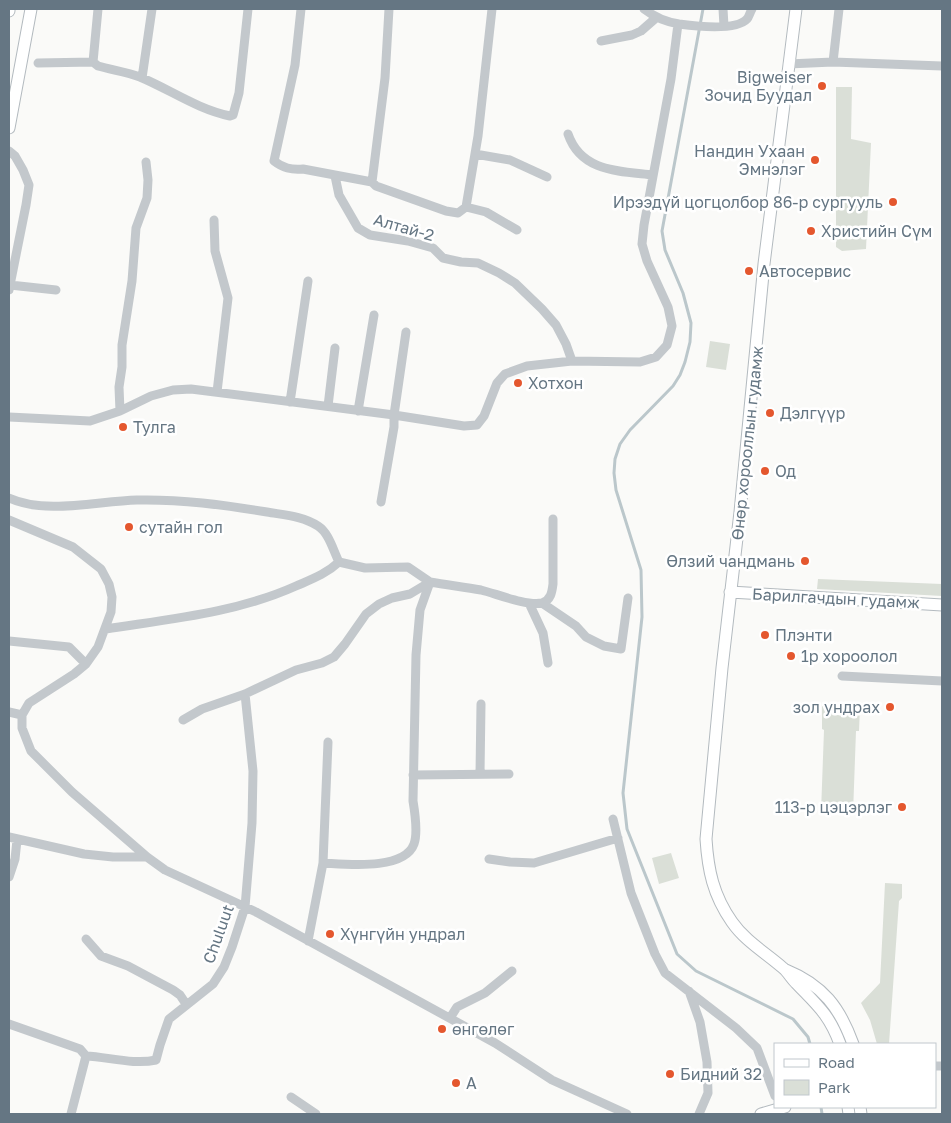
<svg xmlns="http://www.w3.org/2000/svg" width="951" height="1123" font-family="'Golos Text',sans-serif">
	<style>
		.green { fill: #dadfd7 }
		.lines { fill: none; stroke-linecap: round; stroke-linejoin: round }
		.stream { stroke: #bbc7cb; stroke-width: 3 }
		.secondary-casing { stroke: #b3babf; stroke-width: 13 }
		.street { stroke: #c3c8cc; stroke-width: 9 }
		.secondary { stroke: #fff; stroke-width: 11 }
		.poi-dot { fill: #e4572e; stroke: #fff; stroke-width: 2 }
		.labels { text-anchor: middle; stroke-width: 5; stroke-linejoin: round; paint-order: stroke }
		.poi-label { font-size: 16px; fill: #657683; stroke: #fff; text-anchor: start }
		.street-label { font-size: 16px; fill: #657683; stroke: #fff }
	</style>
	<rect width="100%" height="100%" fill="#fafaf8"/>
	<!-- green -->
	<path class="green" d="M836,87h16l-1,52 20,4 -5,106 -24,2 -6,-4z
		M710,341l20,3 -4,26 -20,-3z
		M818,579l124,5v12l-125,-7z
		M822,706l38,1 -1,24h-3l-3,83 -32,-2 3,-82 -2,-1z
		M671,853l8,25 -20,6 -7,-26z
		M885,883l17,1v14l-3,3 -10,143h-12l-7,-24 -9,-17 19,-20z"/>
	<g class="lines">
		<!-- stream -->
		<path class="stream" d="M703,9l-41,222 3,19 18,43 8,30 -1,19 -5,20 -5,13 -7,11 -43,44 -10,14 -5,15 -1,14 2,17 25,80 1,47 -19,176 4,36 50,125 19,17 97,48 15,18 2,7
			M821,1107l1,7"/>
		<!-- secondary casing -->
		<g class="secondary-casing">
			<path id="secondary" d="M796,9l-32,255 -24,248 -18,156 -16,171c2,31 7,56 26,83 13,19 34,31 51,46 5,4 8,10 13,15 21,22 33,31 44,61
				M9,11v-2
				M9,128l22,-119
				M730,592l212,13
				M786,970c37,15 54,38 67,74
				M848,1107l1,7
				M860,1107l1,7
				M761,1114l24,-7"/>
		</g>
		<!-- street -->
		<path class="street" d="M301,9l-6,56 -21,96c9,7 17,9 29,8l69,13 4,4 70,25 12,2 8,-6 12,-71 14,-127
			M644,9c9,7 23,13 35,15 15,2 57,7 68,-5 2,-2 3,-7 5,-10
			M723,9l1,17
			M601,41l31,-6 9,-4 16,-14
			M93,62l5,4c14,4 29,6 42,11 31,13 57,32 90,39l3,-1 6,-22 9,-84
			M93,62l5,-53
			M833,62l6,-53
			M38,63l55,-1
			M788,64l45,-2 109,4
			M142,78l10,-69
			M568,134c13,38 51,37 85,41
			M9,151l6,5 8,14 6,15 -3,20 -17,85
			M475,154l35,6 37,17
			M335,176l4,19 19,33 12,7 38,6 25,7 10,10 18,4 17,1 21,10 16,10 27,26 14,16 10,19 6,17
			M372,182l13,-104 4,-69
			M466,207l20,5 31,18
			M214,220l1,31 13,47 -11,94
			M10,285l46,5
			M290,402l18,-121
			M328,406l7,-58
			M120,411l-1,-24 3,-20v-22l10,-64 4,-53 11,-30 1,-18 -2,-18
			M358,411l16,-96
			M9,417l81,4 30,-10 31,-15 22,-6 18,-1 203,26 70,11 13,-1 7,-9 13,-33 8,-9 22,-8 45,-5 68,1 16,-5 11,-12 5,-19 -4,-19 -21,-46 -5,-17 2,-19 27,-146 7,-55
			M9,498c38,17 88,3 128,2 44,-1 87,5 130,12 17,3 36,4 51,14 11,7 15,24 21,36l26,6 43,-1 22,15 -20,12 -18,4 -13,6 -13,10 -21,30 -11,13 -12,6 -26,7 -51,24 -43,15 -19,11
			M381,502l13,-75v-12l12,-83
			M9,520l64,27 28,22 8,15 3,13 -1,15 -13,35 -12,17 -12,10 -45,29 -7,12v13l9,23 41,41 75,65 18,13 91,42 239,131 57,37 75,34
			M529,603l14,30 5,30
			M542,603l34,23 10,11 18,9 17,3 7,-51
			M106,629c64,-10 130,-16 190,-43 16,-7 30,-12 43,-24
			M9,641l60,6 17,17
			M842,676l100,5
			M9,712l13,3
			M480,774l1,-70
			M413,775l96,-1
			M613,819l18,74 24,61 10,19 71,55 21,20 18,48
			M9,837l75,17 29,3h34
			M489,859l21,3 24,1 84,-25
			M323,863c22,1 81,8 91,-19 4,-11 1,-31 -1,-43l3,-146 4,-45 10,-28c17,3 34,5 51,8 16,4 45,16 61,13 9,-3 10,-11 11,-19v-65
			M9,877l6,-18 2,-19
			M86,939l15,17 27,10 45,24 7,5 6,9
			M308,941l15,-78 5,-121
			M689,991l11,31 7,40 1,31 -9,21
			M450,1018l7,-11 28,-14 27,-22
			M9,1024l71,25 6,7
			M935,1066h7
			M291,1097l25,17
			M71,1114l15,-58c22,1 48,9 70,4l4,-15 9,-26 44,-35 11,-17 8,-20 13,-40 7,-84 1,-52 -8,-77"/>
		<!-- secondary -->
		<use href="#secondary" class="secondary"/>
	</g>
	<!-- markers -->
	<g class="poi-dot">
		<circle cx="822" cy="86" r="5"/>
		<circle cx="815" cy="160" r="5"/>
		<circle cx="893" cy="202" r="5"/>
		<circle cx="811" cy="231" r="5"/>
		<circle cx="749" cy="271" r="5"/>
		<circle cx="518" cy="383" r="5"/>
		<circle cx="770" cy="413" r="5"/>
		<circle cx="123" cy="427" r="5"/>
		<circle cx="765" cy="471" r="5"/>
		<circle cx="129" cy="527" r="5"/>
		<circle cx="805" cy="561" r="5"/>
		<circle cx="765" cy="635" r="5"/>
		<circle cx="791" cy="656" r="5"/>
		<circle cx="890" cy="707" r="5"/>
		<circle cx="902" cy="807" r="5"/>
		<circle cx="330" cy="934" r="5"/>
		<circle cx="442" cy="1029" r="5"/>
		<circle cx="670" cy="1074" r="5"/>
		<circle cx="456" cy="1083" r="5"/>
	</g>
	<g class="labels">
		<!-- poi labels -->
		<g class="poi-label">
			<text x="812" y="83" text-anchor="end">Bigweiser<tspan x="812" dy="18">3очид Буудал</tspan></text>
			<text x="805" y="157" text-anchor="end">Нандин Ухаан<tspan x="805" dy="18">Эмнэлэг</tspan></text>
			<text x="883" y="208" text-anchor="end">Ирээдүй цогцолбор 86-р сургууль</text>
			<text x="821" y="237">Христийн Сүм</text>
			<text x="759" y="277">Автосервис</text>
			<text x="528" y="389">Хотхон</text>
			<text x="780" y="419">Дэлгүүр</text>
			<text x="133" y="433">Тулга</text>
			<text x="775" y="477">Од</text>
			<text x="139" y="533">сутайн гол</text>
			<text x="795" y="567" text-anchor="end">Өлзий чандмань</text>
			<text x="775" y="641">Плэнти</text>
			<text x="801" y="662">1р хороолол</text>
			<text x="880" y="713" text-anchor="end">зол ундрах</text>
			<text x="892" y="813" text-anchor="end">113-р цэцэрлэг</text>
			<text x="340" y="940">Хүнгүйн ундрал</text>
			<text x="452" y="1035">өнгөлөг</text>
			<text x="680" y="1080">Бидний 32</text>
			<text x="466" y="1089">A</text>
		</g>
		<!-- street labels -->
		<g class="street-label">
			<text transform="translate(404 227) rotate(16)" y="6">Алтай-2</text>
			<text transform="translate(747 443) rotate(-84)" y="6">Өнөр хорооллын гудамж</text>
			<text transform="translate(836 598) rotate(3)" y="6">Барилгачдын гудамж</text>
			<text transform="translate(218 934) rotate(-70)" y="6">Chuluut</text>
		</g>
	</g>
	<!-- border -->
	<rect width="951" height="1123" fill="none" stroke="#657683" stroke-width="20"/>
	<!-- legend -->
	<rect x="774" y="1043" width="162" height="65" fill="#ffffff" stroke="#c1c8cd"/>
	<rect x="784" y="1059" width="25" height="8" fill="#ffffff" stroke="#c1c8cd"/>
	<text x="818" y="1068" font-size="15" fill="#657683">Road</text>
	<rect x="784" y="1080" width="25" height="15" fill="#dadfd7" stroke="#c1c8cd"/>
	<text x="818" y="1093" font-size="15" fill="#657683">Park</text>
</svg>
